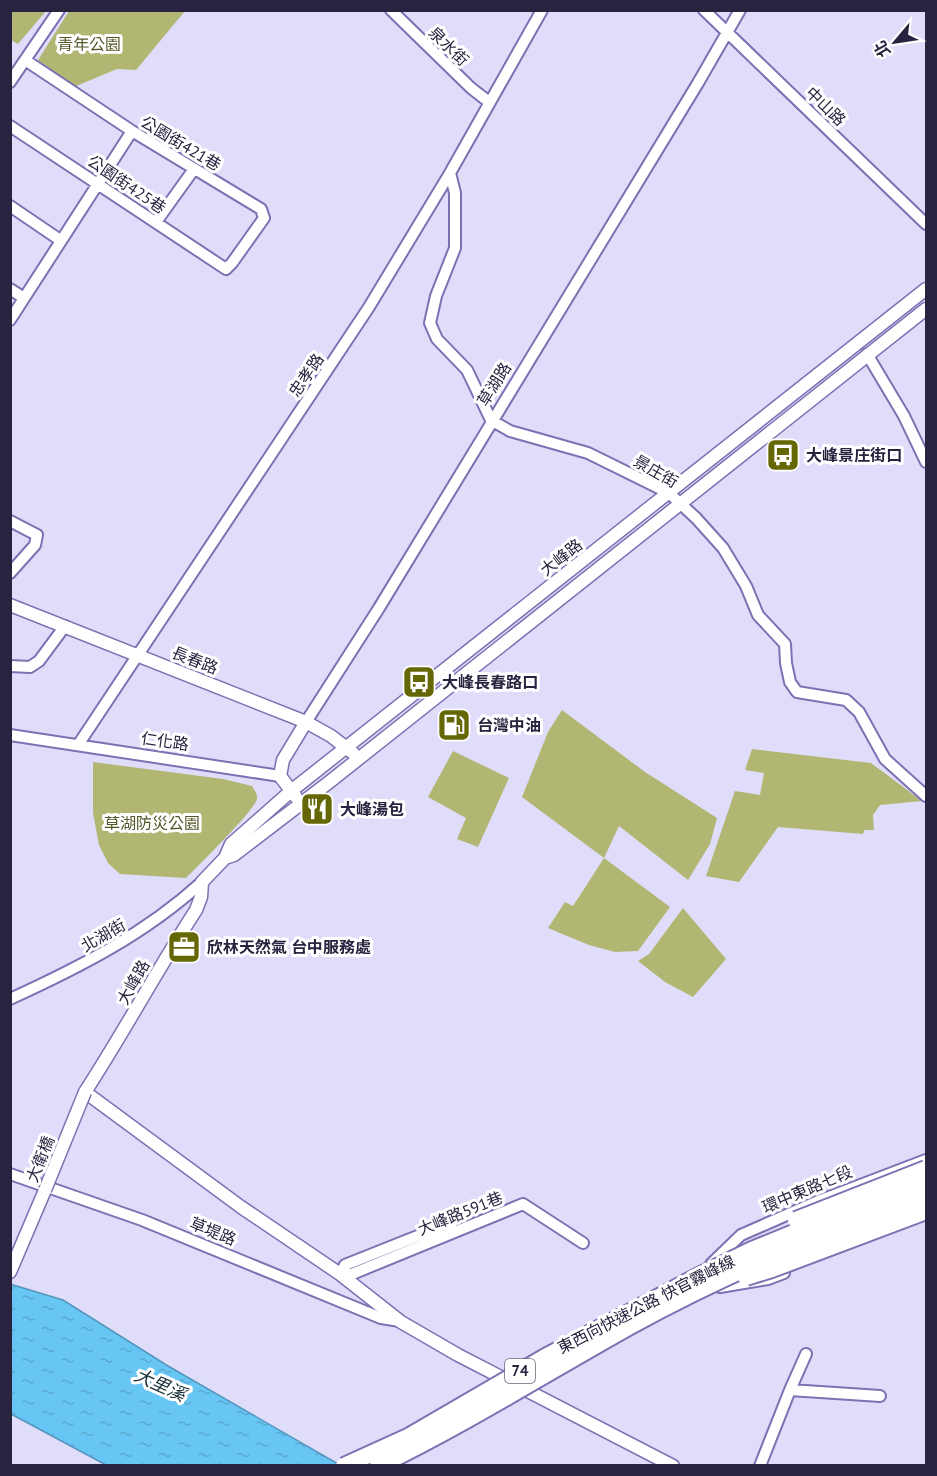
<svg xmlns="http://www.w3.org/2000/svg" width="937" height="1476" font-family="'PT Sans','Noto Sans TC',sans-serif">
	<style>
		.green { fill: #b2b673 }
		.water { fill: url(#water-ripples); stroke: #5495bd; stroke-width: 1.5 }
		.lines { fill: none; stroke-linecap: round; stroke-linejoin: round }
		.minor-casing { stroke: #7c71b3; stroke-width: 14 }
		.tertiary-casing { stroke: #7c71b3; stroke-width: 15 }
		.minor { stroke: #fff; stroke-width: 10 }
		.tertiary { stroke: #fff; stroke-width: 12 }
		.tertiary-bridge-casing { stroke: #7c71b3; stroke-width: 15; stroke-linecap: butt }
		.trunk-bridge-casing { stroke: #7c71b3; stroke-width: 20; stroke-linecap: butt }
		.tertiary-bridge { stroke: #fff; stroke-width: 12 }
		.trunk-bridge { stroke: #fff; stroke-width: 16 }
		.labels { text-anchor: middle; stroke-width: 6; stroke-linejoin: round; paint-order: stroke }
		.shield { fill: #fff; stroke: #686578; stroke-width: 1.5 }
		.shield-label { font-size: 15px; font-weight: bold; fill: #28233e }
		.park-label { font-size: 16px; fill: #555729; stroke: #fff }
		.street-label { font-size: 16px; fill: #28233e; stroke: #fff }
		.poi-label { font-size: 16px; font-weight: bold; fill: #28233e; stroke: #fff; text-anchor: start }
		.water-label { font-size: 18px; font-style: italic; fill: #1b313b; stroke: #fff }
	</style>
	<defs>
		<pattern id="water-ripples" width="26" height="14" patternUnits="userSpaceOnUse" patternTransform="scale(1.5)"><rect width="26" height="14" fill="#67c6f3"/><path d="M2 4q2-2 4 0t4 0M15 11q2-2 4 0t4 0" fill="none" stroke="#59aad1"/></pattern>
	</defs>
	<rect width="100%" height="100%" fill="#e0ddfa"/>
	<!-- green -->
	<path class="green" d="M10,11l1,-1 35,1 -28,33 -7,-4z
		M69,11h116l-49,59 -19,-1 -43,18 -36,-27z
		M562,710l83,62 72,46 -7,26 -22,36 -69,-54 -15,32 66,49 -32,44 -23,1 -26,-7 -41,-17 17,-26 8,4 31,-48 -82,-61 26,-65z
		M752,749l119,14 51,38 -42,4 -7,10 1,15h-10l-1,4 -85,-7 -39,55 -33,-6 29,-85 25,4 4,-22 -19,-3z
		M453,751l56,27 -31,69 -21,-8 9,-21 -38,-21z
		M93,762l130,17 29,7c2,4 6,8 5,13 -3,12 -59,67 -71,79l-66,-4 -12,-11 -9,-18 -6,-32z
		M683,908l43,51 -33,38 -28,-15 -27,-21 11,-7z"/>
	<!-- water -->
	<path class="water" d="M10,1284l53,16 105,66 172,99h-234l-95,-51z"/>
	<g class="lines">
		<!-- minor casing -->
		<g class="minor-casing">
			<path id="minor" d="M391,10l80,78 18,14
				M704,10l222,214
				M10,82l49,-72
				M10,126l216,143 6,-6 32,-45 -3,-9 -129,-78 -107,-71
				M450,173l5,20v55l-19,48 -6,27 7,16 30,31 24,50 19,11 78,22 81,40 27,25 27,30 23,38 12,29 27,29 1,19 4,19 7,10 49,8 13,12 26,47 41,37
				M10,206l50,34
				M156,222l38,-53
				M10,289l14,9
				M10,320l122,-189
				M867,354l37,62 22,46
				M10,521l27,14 -2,10 -25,28
				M10,666l20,1 9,-6 26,-35
				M306,722l73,-114 319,-525 42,-73
				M10,735l270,41
				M78,745l291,-438 81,-134 92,-163
				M10,999c70,-32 135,-65 192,-117
				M10,1174l132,46 239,98 19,3
				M711,1264l30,-29 75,-33 110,-42
				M340,1274h12l171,-70 60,39
				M340,1274l5,-9 108,-43
				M720,1287l48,-8 16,-6
				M790,1390l16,-36
				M760,1466l30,-76 90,6"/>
		</g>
		<!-- tertiary casing -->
		<g class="tertiary-casing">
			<path id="tertiary" d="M10,605l296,117 25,14 22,17
				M296,797l-16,-21 3,-16 23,-38
				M225,858l9,-3 94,-72 598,-474
				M10,1272l35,-82
				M673,1466l-215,-111 -57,-33 -61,-48 -99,-67 -156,-115c39,-60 72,-122 111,-182l5,-13 1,-15 23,-24 6,-14 60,-53 635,-502"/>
		</g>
		<!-- minor -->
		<use href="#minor" class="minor"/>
		<!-- tertiary -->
		<use href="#tertiary" class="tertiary"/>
		<!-- tertiary-bridge casing -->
		<g class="tertiary-bridge-casing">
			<path id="tertiary-bridge" d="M45,1190l40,-98"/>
		</g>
		<!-- trunk-bridge casing -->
		<g class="trunk-bridge-casing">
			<path id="trunk-bridge" d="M796,1220l130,-51
				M746,1277l26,-8 154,-58
				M344,1466l66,-30 139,-81 148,-78 55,-27 64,-26 110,-41
				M378,1466c87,-42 168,-93 252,-140 95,-52 194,-94 296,-129"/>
		</g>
		<!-- tertiary-bridge -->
		<use href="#tertiary-bridge" class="tertiary-bridge"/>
		<!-- trunk-bridge -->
		<use href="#trunk-bridge" class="trunk-bridge"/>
	</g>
	<!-- icons -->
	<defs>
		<g id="bus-square" transform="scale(1.725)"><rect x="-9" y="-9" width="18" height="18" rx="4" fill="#656704" stroke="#fff"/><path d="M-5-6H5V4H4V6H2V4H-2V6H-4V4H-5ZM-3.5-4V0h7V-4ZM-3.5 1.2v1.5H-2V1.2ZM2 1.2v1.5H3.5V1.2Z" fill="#fff"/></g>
		<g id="fuel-square" transform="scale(1.725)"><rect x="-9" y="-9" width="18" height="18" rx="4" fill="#656704" stroke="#fff"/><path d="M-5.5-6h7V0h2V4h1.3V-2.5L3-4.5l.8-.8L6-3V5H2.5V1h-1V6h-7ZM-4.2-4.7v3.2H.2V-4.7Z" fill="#fff"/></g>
		<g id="restaurant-square" transform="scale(1.725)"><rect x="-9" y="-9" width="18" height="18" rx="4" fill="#656704" stroke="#fff"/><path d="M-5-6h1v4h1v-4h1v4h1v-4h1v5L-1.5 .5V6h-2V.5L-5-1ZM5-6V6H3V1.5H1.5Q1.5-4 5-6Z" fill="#fff"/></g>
		<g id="office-square" transform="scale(1.725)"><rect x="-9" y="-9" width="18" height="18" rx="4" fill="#656704" stroke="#fff"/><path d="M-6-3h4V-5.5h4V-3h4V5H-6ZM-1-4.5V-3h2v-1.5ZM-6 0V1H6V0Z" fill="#fff"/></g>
	</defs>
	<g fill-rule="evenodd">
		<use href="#bus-square" x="783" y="455"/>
		<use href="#bus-square" x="419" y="682"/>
		<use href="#fuel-square" x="454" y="725"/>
		<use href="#restaurant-square" x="317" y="809"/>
		<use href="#office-square" x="184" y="947"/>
	</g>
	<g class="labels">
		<!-- shield labels -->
		<rect class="shield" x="505" y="1359" width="30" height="24" rx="4.5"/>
		<g class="shield-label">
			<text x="520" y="1376">74</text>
		</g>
		<!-- park labels -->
		<g class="park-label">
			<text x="89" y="50">青年公園</text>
			<text x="152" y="829">草湖防災公園</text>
		</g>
		<!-- street labels -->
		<g class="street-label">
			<text transform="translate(449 46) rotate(44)" y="6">泉水街</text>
			<text transform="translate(826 106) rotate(44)" y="6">中山路</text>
			<text transform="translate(181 143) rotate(31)" y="6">公園街421巷</text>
			<text transform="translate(127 184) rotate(34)" y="6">公園街425巷</text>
			<text transform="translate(306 375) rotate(-56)" y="6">忠孝路</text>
			<text transform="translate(494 384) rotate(-58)" y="6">草湖路</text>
			<text transform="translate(656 471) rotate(30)" y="6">景庄街</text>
			<text transform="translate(561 557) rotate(-38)" y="6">大峰路</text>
			<text transform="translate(195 660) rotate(21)" y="6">長春路</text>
			<text transform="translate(165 741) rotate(8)" y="6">仁化路</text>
			<text transform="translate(103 935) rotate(-30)" y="6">北湖街</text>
			<text transform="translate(133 982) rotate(-61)" y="6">大峰路</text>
			<text transform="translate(40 1159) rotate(-68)" y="6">大衛橋</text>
			<text transform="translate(807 1189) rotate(-23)" y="6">環中東路七段</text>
			<text transform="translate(460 1213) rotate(-22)" y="6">大峰路591巷</text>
			<text transform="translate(213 1231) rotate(22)" y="6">草堤路</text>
			<text transform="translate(646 1304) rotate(-27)" y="6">東西向快速公路 快官霧峰線</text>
		</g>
		<!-- poi labels -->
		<g class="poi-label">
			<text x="806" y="461">大峰景庄街口</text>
			<text x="442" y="688">大峰長春路口</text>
			<text x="477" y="731">台灣中油</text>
			<text x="340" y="815">大峰湯包</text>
			<text x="207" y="953">欣林天然氣 台中服務處</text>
		</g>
		<!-- water labels -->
		<g class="water-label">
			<text transform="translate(160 1385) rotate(24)" y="6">大里溪</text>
		</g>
	</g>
	<!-- border -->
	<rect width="937" height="1476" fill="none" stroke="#28233e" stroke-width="24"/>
	<!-- north arrow -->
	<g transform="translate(895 42) rotate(241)" stroke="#ffffff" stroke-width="4.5" paint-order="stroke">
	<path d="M0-4.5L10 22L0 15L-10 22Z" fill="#28233e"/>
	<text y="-9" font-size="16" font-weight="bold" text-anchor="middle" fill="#28233e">北</text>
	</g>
</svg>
